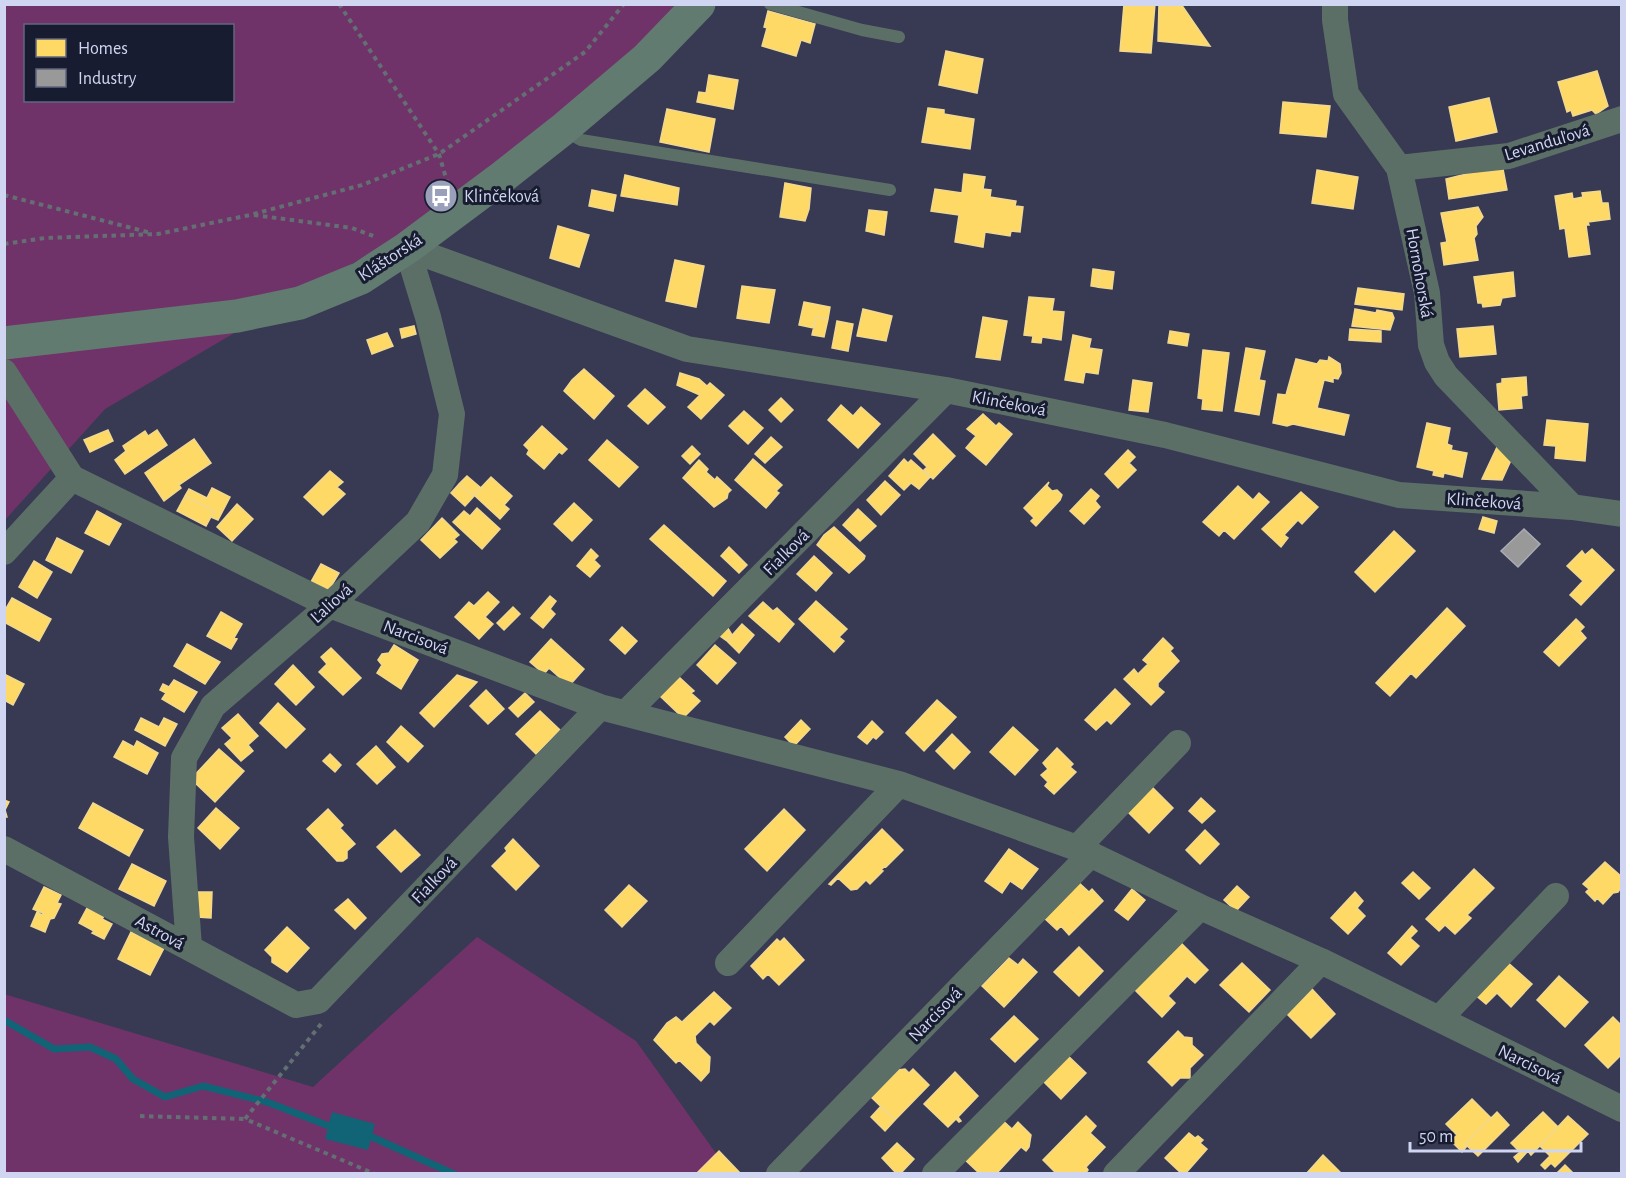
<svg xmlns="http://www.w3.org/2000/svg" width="1626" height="1178" font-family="'Alegreya Sans',sans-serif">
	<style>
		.green { fill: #703369; fill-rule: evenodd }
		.water { fill: #116475 }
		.homes { fill: #ffd966; stroke: #f1d890; stroke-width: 1.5 }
		.industry { fill: #999; stroke: #aaabb4; stroke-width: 1.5 }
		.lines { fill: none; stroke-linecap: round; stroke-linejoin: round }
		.stream { stroke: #116475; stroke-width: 7 }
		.path { stroke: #646f73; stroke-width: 4; stroke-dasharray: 4.5 4.5; stroke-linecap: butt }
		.lane { stroke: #5c6f67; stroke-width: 12 }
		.street { stroke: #5c6f67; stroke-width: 26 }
		.secondary { stroke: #627b70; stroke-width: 33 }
		.labels { text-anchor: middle; stroke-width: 6; stroke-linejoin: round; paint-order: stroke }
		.street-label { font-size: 18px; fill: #d0d6f2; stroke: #181c30 }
		.poi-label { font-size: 18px; fill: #d0d6f2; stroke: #181c30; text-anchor: start }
	</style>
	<rect width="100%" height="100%" fill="#373a52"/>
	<!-- green -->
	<path class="green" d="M5,5h683l-199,178 -384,226 -100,111zM26,26h206v74h-206z
		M477,937l159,104 94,132h-725l-1,-179 309,93z"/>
	<!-- water -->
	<path class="water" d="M332,1112l43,12 -7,26 -43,-11z"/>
	<!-- homes -->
	<path class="homes" d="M1124,4h31l-4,49 -31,-2z
		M1159,4h22l29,42 -52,-5z
		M768,11l47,13 -5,19 -9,-3 -5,16 -34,-10 5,-18 -3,-1z
		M946,51l37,8 -6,34 -38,-8z
		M1597,71l11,35 -12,8 -4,-4 -19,6 -2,-6 -4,2 -9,-30z
		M709,75l29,5 -5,29 -36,-7 2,-10 7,1z
		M1489,98l8,34 -41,9 -7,-34z
		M1283,102l47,4 -4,31 -46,-4z
		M928,108l16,2v4l30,5 -4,30 -48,-7z
		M667,109l48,10 -6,33 -49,-10z
		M1486,169v3l17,-3 4,21 -58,9 -3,-20z
		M1317,170l41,7 -5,32 -41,-6z
		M964,174l21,3 -2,12 8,1 -1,7 26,4 -1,5 8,1 -3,25 -9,-1 -1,5 -25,-4 -2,15 -28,-5 4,-27 -28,-4 4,-22 27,4z
		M625,175l54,13 -2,17 -56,-9z
		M785,183l26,5 -2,21 -4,12 -25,-4z
		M592,190l24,5 -3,16 -24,-5z
		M1600,191l2,12h6l2,16 -22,3 1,3h-3l4,29 -21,3 -4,-29 -5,1 -5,-33 17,-3 1,6 10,-2 -1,-4z
		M1478,207l5,10 -7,9 1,8 -3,4 4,22 -34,5 -3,-22 6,-1 -6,-29z
		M869,210l18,2 -3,23 -18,-4z
		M558,226l31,9 -10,32 -29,-9z
		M675,260l29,6 -8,41 -30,-6z
		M1093,269l7,1 -3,17 -6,-1z
		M1100,270l14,2 -2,17 -15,-2z
		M1513,272l2,24 -13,2 -2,7 -17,2 -1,-4h-4l-4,-26z
		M742,286l33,4 -6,33 -32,-5z
		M1358,288l46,6 -2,16 -47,-6z
		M1029,297l25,2 -2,12 12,1 -3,28 -19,-3 -1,6 -9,-1 1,-6 -9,-1z
		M804,302l26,5 -2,12 -12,-2 -2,11 -15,-3z
		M863,309l29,7 -6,25 -29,-5z
		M1355,309l21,4 1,-3 15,3 2,5 -4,12 -38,-4z
		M816,317l12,2 -4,18 -12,-2z
		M983,317l24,4 -7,39 -24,-3z
		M837,321l16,3 -5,27 -16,-3z
		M414,326l2,8 -14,4 -2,-9z
		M1493,326l3,28 -36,3 -3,-28z
		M1350,329l31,2v11l-32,-2z
		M1170,331l19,3 -2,12 -19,-3z
		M387,333l6,13 -21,8 -5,-14z
		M1073,335l18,4 -2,9 13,2 -4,24 -13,-2 -2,11 -18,-3z
		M1246,348l19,3 -6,29 6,1 -6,34 -24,-4z
		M1203,350l26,3 -7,58 -20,-2 1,-10 -5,-1z
		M1329,357l11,7 1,9 -3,6 -5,-1v4l-9,-2 -7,28 32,7 -5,20 -51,-11 -6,2 -14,-3 5,-29 8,1 10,-36 21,5 3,-4 8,1z
		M584,369l30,27 -20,23 -30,-28 8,-11z
		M680,373l19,6 8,7 3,-3 14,12 -23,24 -13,-12 12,-12 -23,-10z
		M1526,377l1,18 -6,1 1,12 -23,2 -2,-26 5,-1v-4z
		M1133,380l19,3 -4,29 -19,-2z
		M645,389l20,18 -17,17 -20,-18z
		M781,398l12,12 -12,12 -12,-12z
		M841,405l12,11 8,-9 19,17 -22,24 -30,-28z
		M744,411l19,17 -15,16 -19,-18z
		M983,414l13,12 3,-3 13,11 -26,31 -20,-17 10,-12 -9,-7z
		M1547,420l41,4 -3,37 -30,-3 1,-12 -12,-1z
		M1427,423l23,5 -3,16 5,2 -1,4 16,3 -5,24 -18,-4 -1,4 -10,-2 1,-4 -17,-4z
		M542,426l25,23 -5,5 -3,-2 -15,17 -17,-15 2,-4 -5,-5z
		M108,430l5,11 -23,11 -6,-12z
		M157,430l10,15 -42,29 -10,-14 11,-9 -3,-5 22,-15 3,5z
		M933,434l22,22 -22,23 -9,-9 3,-3 -13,-13z
		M771,437l11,10 -17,16 -10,-9z
		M194,439l17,24 -32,22 2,3 -17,13 -19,-28z
		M607,440l31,27 -19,20 -30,-27z
		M1498,445l14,13 -10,22 -20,-1z
		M692,446l8,8 -10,10 -8,-8z
		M1128,450l7,7 -6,6 7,7 -18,18 -13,-14z
		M753,459l29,26 -6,6 3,2 -13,15 -31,-28z
		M904,459l4,4 3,-3 19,17 -11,12 -8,-6 -7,7 -15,-14z
		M699,460l9,9 -2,3 9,8 2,-3 14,13 -3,3 -1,5 -13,9 -31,-29z
		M330,471l13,11 -6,5 8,7 -22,21 -19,-18z
		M467,476l14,12 -7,8 -15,-12z
		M491,477l21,19 -8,9 5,4 -9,10 -26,-24z
		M885,481l15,14 -19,20 -14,-15z
		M1049,482l-2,4 5,5 5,-1 5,5 -2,5 -24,26 -5,-5 3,-3 -10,-10z
		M459,484l15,12 -9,10 -14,-13z
		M1238,486l15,14 6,-7 10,9 -35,37 -10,-9 -5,6 -16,-14z
		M212,488l18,9 -12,23 -7,-3 3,-6 -29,-15 4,-7 18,9z
		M1091,489l8,7 -4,5 5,6 -16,17 -14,-13z
		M1301,492l17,15 -16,17 -4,-4 -14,15 4,3 -7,9 -19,-18z
		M185,496l29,15 -8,15 -29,-15z
		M574,503l18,17 -20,21 -18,-17z
		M237,504l16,15 -21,22 -15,-14z
		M477,508l23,21 -18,20 -29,-27 11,-11 6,5z
		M858,509l18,17 -16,15 -17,-16z
		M97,511l24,13 -12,21 -24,-12z
		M1483,517l14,4 -3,12 -15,-4z
		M442,518l17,17 -5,4 3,3 -17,16 -19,-18z
		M664,525l62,56 -13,15 -63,-57z
		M834,527l31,29 -1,3 -15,14 -32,-28 7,-10z
		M1394,531l21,20 -40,41 -20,-20z
		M57,538l26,13 -12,22 -25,-13z
		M729,547l18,18 -8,8 -18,-17z
		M591,549l7,7 -4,4 6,6 -10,11 -13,-11z
		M1592,549l22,21 -33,35 -11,-10 13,-14 -16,-15 15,-15 3,4z
		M814,556l18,17 -16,18 -19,-17z
		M34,561l18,11 -15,26 -18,-11z
		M321,564l18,9 -10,17 -18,-8z
		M488,592l11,10 -14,15 8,7 -14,15 -24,-22 14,-15 5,4z
		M550,596l6,5 -6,8 5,5 -12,14 -12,-10z
		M12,598l39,21 -12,22 -35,-19v-10z
		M816,601l31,28 -8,8 5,4 -10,11 -35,-33z
		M763,602l10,9 4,-3 17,16 -15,18 -30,-26z
		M513,607l7,7 -16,16 -7,-7z
		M1447,608l18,18 -49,52 -5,-5 -21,23 -14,-13z
		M221,612l21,12 -8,14 3,1 -6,10 -24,-13z
		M1576,619l8,8 -4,4 6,7 -27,28 -15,-14z
		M742,624l12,11 -15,18 -12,-12z
		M726,625l6,10 -5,6 -10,-7z
		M622,627l15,14 -12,13 -15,-14z
		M1163,638l10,10 -3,3 9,10 -21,22v4l6,5 -13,13 -27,-26 10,-10 4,5 10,-10 -5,-4z
		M551,639l33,30 -15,17 -20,-18 -5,6 -14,-12z
		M187,644l33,18 -15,22 -31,-18z
		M394,645l24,15 -17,29 -24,-16 5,-8 -4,-5 4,-6 7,-1z
		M715,645l21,18 -19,21 -20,-19z
		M331,648l30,30 -18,17 -24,-23 8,-8 -6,-7z
		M293,665l21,22 -18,18 -21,-21z
		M4,674l20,10 -11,21 -9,-5z
		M457,675l20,7 -43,45 -14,-14z
		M679,677l15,14 -3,2 9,8 -17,17 -23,-22z
		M174,680l23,12 -13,20 -22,-13 4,-6 -6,-3 3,-6 6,3z
		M1115,689l15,15 -19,20 -4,-4 -11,10 -11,-10z
		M486,690l18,19 -16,15 -18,-18z
		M525,693l9,9 -16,15 -9,-9z
		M937,700l19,17 -32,34 -18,-18z
		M278,703l27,26 -19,19 -26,-25z
		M540,711l20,19 -24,24 -20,-20z
		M238,714l20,22 -10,9 5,6 -12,10 -16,-17 7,-6 -10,-10z
		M141,718l18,9 5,-9 13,6 -12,22 -30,-16z
		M801,720l9,9 -16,17 -9,-9z
		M872,721l11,11 -7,7 -3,-2 -6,7 -9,-7z
		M401,726l22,20 -15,16 -21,-20z
		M1013,727l25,23 -23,25 -25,-23z
		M952,734l18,18 -16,17 -18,-18z
		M123,741l11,6 3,-6 21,12 -11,21 -33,-17z
		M376,746l19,21 -18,17 -20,-20z
		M1057,748l16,16 -3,3 6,5 -22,22 -9,-8 3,-4 -7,-7 7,-6 -5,-6z
		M219,749l25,22 -29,31 -24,-23z
		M330,754l11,11 -6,7 -12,-11z
		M1151,786l22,22 -24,25 -22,-22z
		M1201,798l14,13 -13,12 -13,-12z
		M4,800l5,2 -4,8 2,7h-3z
		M93,803l50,27 -14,26 -50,-28z
		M216,808l23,20 -19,21 -22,-21z
		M328,809l15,16 -3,3 15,16 -8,7v7l-4,3h-6l-30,-32z
		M784,809l21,21 -38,41 -22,-22z
		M882,829l21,21 -17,17 -1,-1 -4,4 2,1 -13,13 -4,-4 -9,9 -6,1 -13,-12 -7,7 -2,-1z
		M395,830l25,25 -19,17 -24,-25z
		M1205,830l14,14 -19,20 -14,-14z
		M513,839l26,27 -23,24 -24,-24 15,-15 -2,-3z
		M1009,849l29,20 -16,20 -12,-8 -8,12 -17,-12z
		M1605,862l17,15v9l-4,6 -5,1 -10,11 -6,-6 -2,3 -9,-9 3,-3 -6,-5z
		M132,864l34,17 -12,25 -35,-17z
		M1474,869l20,19 -27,27 4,3 -16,16 -10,-9 -6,6 -13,-12z
		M1413,872l17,16 -11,11 -17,-16z
		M1077,881l12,11 3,-3 11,12 -34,34 -8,-9 -4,4 -15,-14z
		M629,885l18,16 -25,26 -17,-17z
		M1237,886l12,11 -13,14 -12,-11z
		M44,887l17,8 -4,8 4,1 -7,14 -4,1 -5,13 -14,-6 6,-14 5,3 1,-2 -10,-4z
		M1132,889l13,11 -17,20 -13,-10z
		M198,892h14l-1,26 -14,-1z
		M1355,892l8,9 -6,7 8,8 -17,18 -17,-16z
		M348,899l18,19 -11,11 -20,-19z
		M87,908l17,8 -2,3 10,5 -8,15 -12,-6 2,-2 -15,-8z
		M1412,926l5,5 -7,7 9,8 -18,19 -13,-12z
		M287,927l22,21 -22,24 -15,-10v-5l-7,-7z
		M131,932l33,16 -14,27 -32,-16z
		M1175,937l33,33 -13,13 -8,-7 -19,20 7,7 -13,14 -33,-33z
		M784,938l20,22 -25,25 -11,-11 -5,5 -12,-13 26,-27 3,3z
		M1079,947l24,24 -24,25 -25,-24z
		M1009,958l9,7 5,-6 14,13 -33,35 -22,-21z
		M1505,960l27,24 -21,23 -14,-14 -11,11 -12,-10z
		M1242,963l28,27 -21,22 -29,-27z
		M1559,976l29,26 -23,25 -28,-27z
		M1312,989l23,25 -24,24 -24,-24z
		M714,992l17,16 -17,17 -4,-4 -15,15 1,7 14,14 -1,15 -8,9 -22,-21 -3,3 -22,-23 13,-17 9,-6 6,5z
		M1014,1016l24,23 -23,23 -24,-23z
		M1613,1017l9,9v28l-14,14 -23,-23z
		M1178,1031l6,6 8,1v7l11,10 -13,13v10h-10l-8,8 -24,-24z
		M1064,1052l22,21 -25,26 -22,-22z
		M905,1069l4,4 4,-4 16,16 -34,35 -24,-23 27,-27z
		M955,1072l23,24 -20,21 3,4 -2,1 -3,-3 -8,8 -24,-23z
		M1472,1099l19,19 -26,26 2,2 -5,6 -11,-11 6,-6 -11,-11z
		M881,1106l14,14 -10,11 -14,-14z
		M1497,1112l12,13 -31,31 -13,-12z
		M1543,1112l15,15 -27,28 -3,-4 -10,11 -4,-5 6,-5 -9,-9z
		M1086,1116l10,10 -6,7 15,14 -19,20 2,3 -3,4h-28l-14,-14z
		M1568,1116l20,18 -33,33 -4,-4 -6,6 -4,-4 9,-9 -10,-10z
		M1000,1118l12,11 6,-7 13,13 -2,12 -3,4 -5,-4 -25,27h-16l-18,-17z
		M1189,1133l6,5 3,-2 5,4 -3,3 7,6 -22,25h-3l-17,-16z
		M897,1143l17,16 -14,15h-3l-15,-16z
		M719,1151l20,21 -1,2h-42z
		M1323,1155l18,18v1h-35z
		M1565,1165l9,9h-18z"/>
	<!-- industry -->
	<path class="industry" d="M1524,529l16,15 -22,23 -17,-16z"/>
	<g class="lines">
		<!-- stream -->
		<path class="stream" d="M4,1020l50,29 36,-2 26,12 17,20 32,18 38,-11 64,16 62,24
			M372,1137l82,37"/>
		<!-- path -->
		<path class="path" d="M339,4l100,150 9,31
			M4,195l147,38
			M254,215l98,13 24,9
			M4,244l41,-6 113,-4 92,-19 112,-30 77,-31 146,-102 39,-48
			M321,1024l-76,95 130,55
			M140,1116l105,3"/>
		<!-- lane -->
		<path class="lane" d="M770,4l92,26 37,7
			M563,130l18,10 309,50"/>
		<!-- street -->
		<path class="street" d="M1335,4v16l11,74 53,74 28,125 4,52 6,17 9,14 126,131
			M1399,168l110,-12 113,-37
			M407,248l280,101 259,41 219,45 234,60 173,12 50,7
			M4,372l68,106 258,127 270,102 299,77 178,64 123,59 121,54 301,148
			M4,552l68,-74
			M626,713l320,-323
			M1077,848l101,-105
			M4,849l292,156 22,-4 282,-294
			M189,947l-8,-110 3,-79 29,-52 117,-101 88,-83 27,-47 7,-61 -24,-97 -21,-69
			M728,963l171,-179
			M1439,1019l117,-123
			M779,1174l312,-320
			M935,1174l265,-267
			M1116,1174l205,-213"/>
		<!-- secondary -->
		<path class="secondary" d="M4,343l233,-27 63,-13 61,-25 46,-30 94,-70 61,-48 85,-72 52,-54"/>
	</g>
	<!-- icons -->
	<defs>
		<g id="bus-disc" transform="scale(1.725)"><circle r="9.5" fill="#9a9fba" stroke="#181c30"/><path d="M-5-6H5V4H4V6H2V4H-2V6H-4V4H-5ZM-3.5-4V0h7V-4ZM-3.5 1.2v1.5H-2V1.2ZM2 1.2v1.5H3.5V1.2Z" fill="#fff"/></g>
	</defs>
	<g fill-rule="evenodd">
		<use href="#bus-disc" x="441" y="196"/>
	</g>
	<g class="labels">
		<!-- street labels -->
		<g class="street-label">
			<text transform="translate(1547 142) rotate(-17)" y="6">Levanduľová</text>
			<text transform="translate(390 257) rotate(-33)" y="6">Kláštorská</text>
			<text transform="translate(1420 273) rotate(80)" y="6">Hornohorská</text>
			<text transform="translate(1009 403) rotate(11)" y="6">Klinčeková</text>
			<text transform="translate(1484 501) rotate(4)" y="6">Klinčeková</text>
			<text transform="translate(786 552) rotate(-45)" y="6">Fialková</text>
			<text transform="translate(331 603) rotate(-42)" y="6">Ľaliová</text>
			<text transform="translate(416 637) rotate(21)" y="6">Narcisová</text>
			<text transform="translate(434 880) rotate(-46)" y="6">Fialková</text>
			<text transform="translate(160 932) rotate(29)" y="6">Astrová</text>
			<text transform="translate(935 1014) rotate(-46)" y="6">Narcisová</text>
			<text transform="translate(1530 1064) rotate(26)" y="6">Narcisová</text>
		</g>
		<!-- poi labels -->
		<g class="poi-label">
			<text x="464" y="202">Klinčeková</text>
		</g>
	</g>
	<!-- border -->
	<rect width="1626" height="1178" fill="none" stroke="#d0d6f2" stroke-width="12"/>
	<!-- legend -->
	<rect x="24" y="24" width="210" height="78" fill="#181c30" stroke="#62667e" stroke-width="1.5"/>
	<rect x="36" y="39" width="30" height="18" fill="#ffd966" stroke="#62667e" stroke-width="1.5"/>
	<text x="78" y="54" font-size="18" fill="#d0d6f2">Homes</text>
	<rect x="36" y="69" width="30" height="18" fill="#999999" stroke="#62667e" stroke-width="1.5"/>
	<text x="78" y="84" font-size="18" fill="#d0d6f2">Industry</text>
	<!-- scale -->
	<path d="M1410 1142v9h171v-9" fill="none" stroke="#d0d6f2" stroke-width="3"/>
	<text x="1419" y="1142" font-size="18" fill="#d0d6f2" stroke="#181c30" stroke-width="4.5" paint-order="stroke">50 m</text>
</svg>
